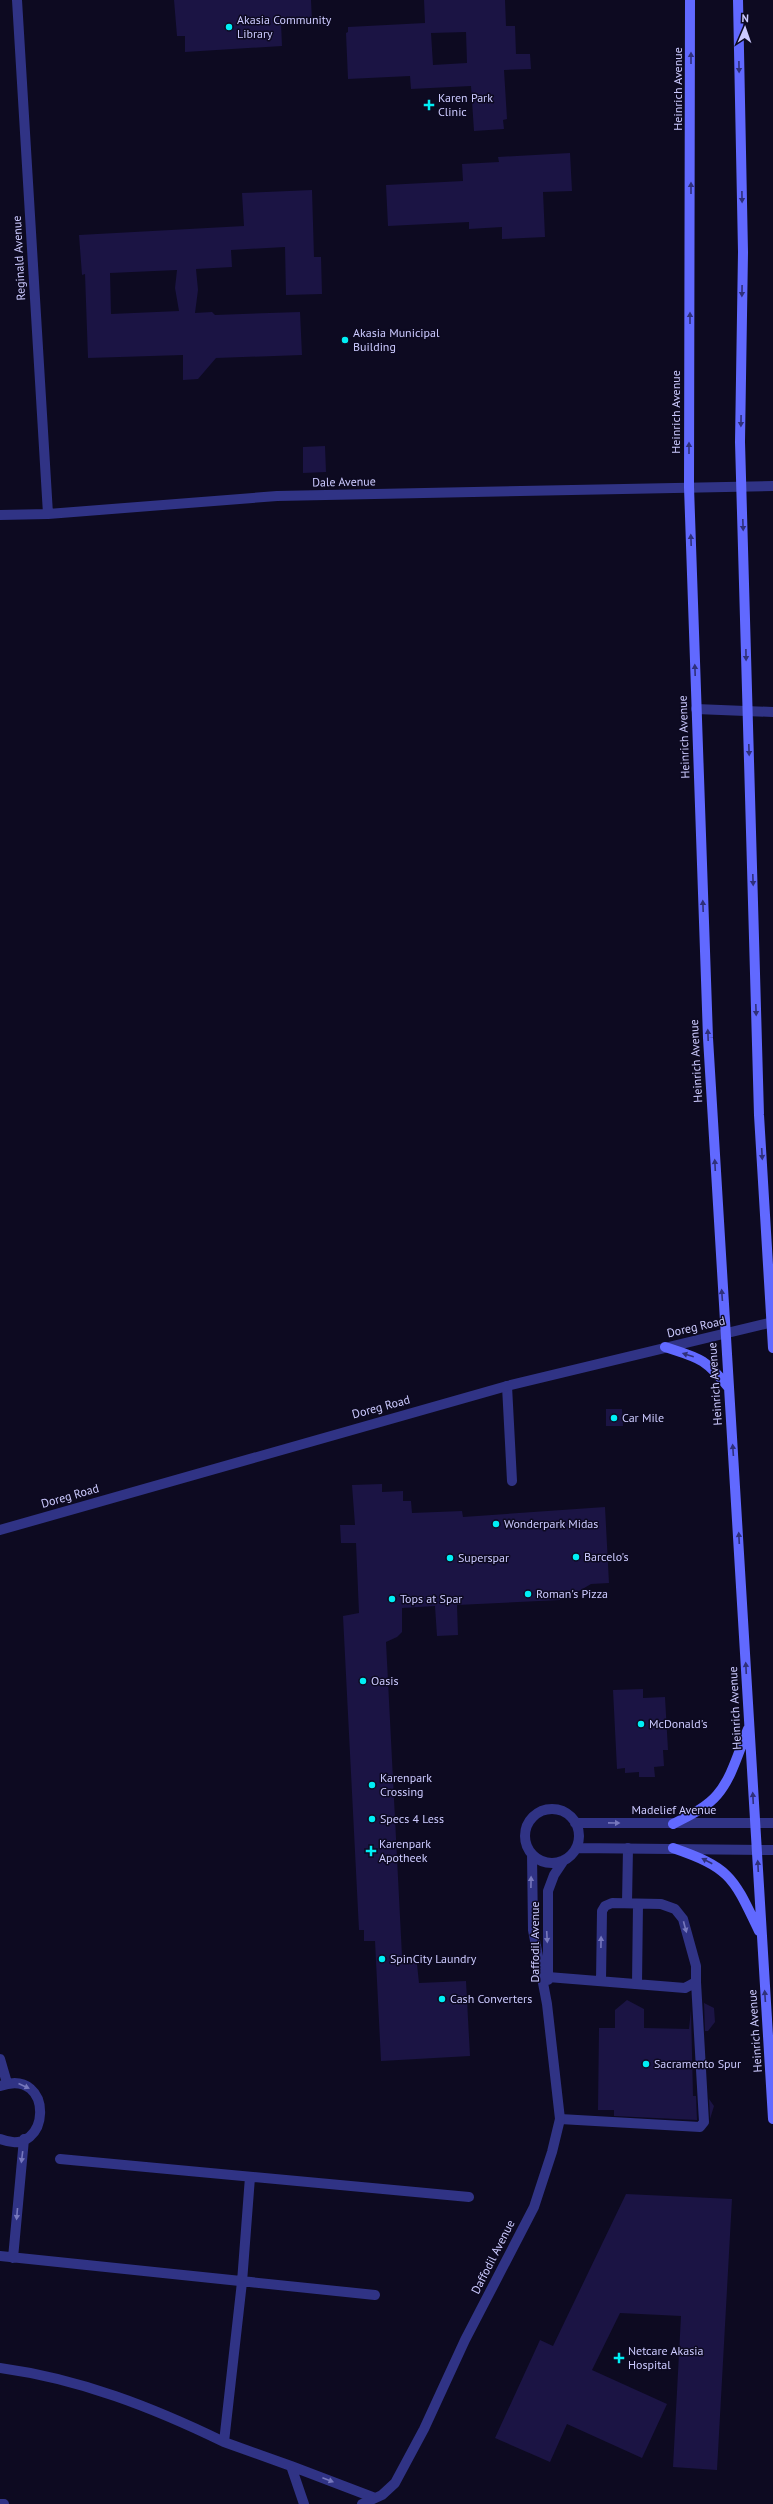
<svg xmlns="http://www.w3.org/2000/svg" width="773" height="2504" font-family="'PT Sans',sans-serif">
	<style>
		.building { fill: #1b1444; fill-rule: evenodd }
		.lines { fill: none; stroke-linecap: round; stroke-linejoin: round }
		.lane { stroke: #303385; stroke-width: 10 }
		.street { stroke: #303385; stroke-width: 10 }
		.secondary { stroke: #6169ff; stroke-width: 10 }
		.oneway { fill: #2f307a }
		.oneway2 { fill: #7677bc }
		.poi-dot { fill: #00eff5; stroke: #0d0a21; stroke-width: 1.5 }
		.labels { text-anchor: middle; stroke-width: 3; stroke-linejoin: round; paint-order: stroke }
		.poi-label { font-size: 12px; fill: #cccaff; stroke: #0d0a21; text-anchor: start }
		.street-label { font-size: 12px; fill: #cccaff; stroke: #0d0a21 }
	</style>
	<rect width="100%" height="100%" fill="#0d0a21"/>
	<!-- building -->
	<path class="building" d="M174,0h137l1,22 -31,1 1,23 -97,6v-16h-8z
		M424,0h81l1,26h9l1,28h14l1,15 -27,1 3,49 -4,1 1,9 -30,2 -3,-45 -60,3 -1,-13 -62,3 -2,-46 2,-1v-5l77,-4zM466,32l1,31 -34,2 -2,-32z
		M570,153l2,38 -29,1 2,45 -43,2v-12l-33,2v-7l-81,4 -2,-41 77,-4 -1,-17 37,-2 -1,-5z
		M312,190l2,67h7l1,37 -36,1 -1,-48 -54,3 1,17 -36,2 2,21 -3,23 17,-1 3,3 85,-3 2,43 -86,3 -18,21 -15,1v-25l-95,3 -3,-84 -3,1 -3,-40 165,-9 -2,-33zM177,270l-2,18 4,23 -68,3 -1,-41z
		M325,446l1,26 -23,1v-26z
		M606,1409h16l1,17h-17z
		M382,1484v8l21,-1v10h8l1,12 50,-2 1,6 142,-10 4,76 -18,1 -17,10 -14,3v3l-103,5 1,30 -21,1 -2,-30 -33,2v24l-5,5 -11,5 16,314 15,8 2,19 47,-2 4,75 -89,5 -6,-120h-11v-11h-5l-16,-314 16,-3 -3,-70h-15l-1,-18h15l-3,-40z
		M643,1689v9l22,-1 3,53h-5l1,16 -10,1 1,10h-16v-5l-14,1v-5l-8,1 -4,-79z
		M627,2000l17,9v19l45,1 2,-19 2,86h3l1,24 -83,-4v-6h-16l1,-82h16v-18z
		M704,2003l10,5 1,14 -7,9h-3z
		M709,2099l5,7 -4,13z
		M626,2194l106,5 -15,271 -44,-3 8,-151 -61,-3 -28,57 75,34 -25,54 -75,-34 -17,38 -55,-24 45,-98 13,6z"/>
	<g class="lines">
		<!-- lane -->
		<path class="lane" d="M507,1386l5,95
			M627,1903l1,-55
			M548,1977l137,11 11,-6v-16l-13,-47 -8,-10 -14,-5 -49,-1 -7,3 -3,5 -1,70
			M637,1984l1,-80
			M560,2119l140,8 4,-5 -8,-140"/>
		<!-- street -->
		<path class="street" d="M17,0l31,514
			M0,515l48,-1 229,-18 496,-10
			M696,709l77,3
			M0,1530l507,-144 266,-64
			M525 1836a27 27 0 1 1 54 0a27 27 0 1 1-54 0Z
			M575,1823h198
			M576,1848l197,2
			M548,1980v-89l6,-16 10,-15
			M0,2059l7,24
			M0,2086c55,-20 52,74 0,53
			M60,2159l409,38
			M0,2256l375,39
			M13,2258l11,-119
			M0,2368c80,11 152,39 224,74l18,-160 8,-105
			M224,2442l67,24 13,38
			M291,2466l84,32
			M0,2504h4
			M362,2504l20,-9 13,-12 29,-54 41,-89 69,-133 18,-55 8,-33 -13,-115 -14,-74 -1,-76"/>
		<!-- secondary -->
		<path class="secondary" d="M690,0l-1,487 19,551 65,1081
			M738,0l5,252 -3,190 19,673 14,233
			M665,1347c34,11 40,11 63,40
			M673,1824c15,-8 33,-16 44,-29 15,-17 22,-45 31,-66
			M673,1848c58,20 60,29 86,83"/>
	</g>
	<!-- one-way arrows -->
	<defs><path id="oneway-solid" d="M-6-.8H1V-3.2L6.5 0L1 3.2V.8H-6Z"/></defs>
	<g class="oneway">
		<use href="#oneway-solid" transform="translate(691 58) rotate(-90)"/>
		<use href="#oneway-solid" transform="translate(739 67) rotate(89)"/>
		<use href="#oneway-solid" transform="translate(691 188) rotate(-90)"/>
		<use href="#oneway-solid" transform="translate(742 197) rotate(89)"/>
		<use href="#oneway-solid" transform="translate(742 291) rotate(91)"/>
		<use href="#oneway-solid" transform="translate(690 318) rotate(-90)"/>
		<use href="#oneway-solid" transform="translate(741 421) rotate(91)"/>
		<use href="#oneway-solid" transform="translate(689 448) rotate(-90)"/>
		<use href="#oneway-solid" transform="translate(743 525) rotate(88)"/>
		<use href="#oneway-solid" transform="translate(691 540) rotate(-92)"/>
		<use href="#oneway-solid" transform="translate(746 655) rotate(89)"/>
		<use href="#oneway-solid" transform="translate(695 670) rotate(-92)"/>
		<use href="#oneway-solid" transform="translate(749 750) rotate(88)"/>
		<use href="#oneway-solid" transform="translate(753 880) rotate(88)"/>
		<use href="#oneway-solid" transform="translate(703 906) rotate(-92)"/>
		<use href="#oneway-solid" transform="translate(756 1010) rotate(88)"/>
		<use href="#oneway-solid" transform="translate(708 1035) rotate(-92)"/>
		<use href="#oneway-solid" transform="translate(762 1154) rotate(87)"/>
		<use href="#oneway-solid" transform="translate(715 1165) rotate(-93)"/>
		<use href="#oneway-solid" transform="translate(722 1295) rotate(-94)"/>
		<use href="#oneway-solid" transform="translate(688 1355) rotate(-163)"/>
		<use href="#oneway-solid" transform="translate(733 1450) rotate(-94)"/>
		<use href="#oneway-solid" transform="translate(739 1538) rotate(-93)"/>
		<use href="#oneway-solid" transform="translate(746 1668) rotate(-93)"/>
		<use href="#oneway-solid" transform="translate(753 1798) rotate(-93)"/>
		<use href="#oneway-solid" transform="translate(707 1861) rotate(-152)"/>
		<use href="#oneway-solid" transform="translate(758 1866) rotate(-93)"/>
		<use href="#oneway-solid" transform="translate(765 1996) rotate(-94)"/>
	</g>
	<g class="oneway2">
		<use href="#oneway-solid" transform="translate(614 1823) rotate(1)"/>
		<use href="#oneway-solid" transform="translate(531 1882) rotate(-89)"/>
		<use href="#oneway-solid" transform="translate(685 1927) rotate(75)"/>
		<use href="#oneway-solid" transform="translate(547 1937) rotate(87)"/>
		<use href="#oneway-solid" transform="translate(601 1942) rotate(-89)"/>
		<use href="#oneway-solid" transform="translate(24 2086) rotate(24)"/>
		<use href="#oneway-solid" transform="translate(22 2157) rotate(97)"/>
		<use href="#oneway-solid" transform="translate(17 2214) rotate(95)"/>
		<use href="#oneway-solid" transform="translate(328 2480) rotate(21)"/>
	</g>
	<!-- markers -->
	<g class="poi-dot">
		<circle cx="229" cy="27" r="4"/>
		<path d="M427 99h4v4h4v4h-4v4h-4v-4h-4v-4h4z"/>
		<circle cx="345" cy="340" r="4"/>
		<circle cx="614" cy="1418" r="4"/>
		<circle cx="496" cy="1524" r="4"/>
		<circle cx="576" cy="1557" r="4"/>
		<circle cx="450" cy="1558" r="4"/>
		<circle cx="528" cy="1594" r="4"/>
		<circle cx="392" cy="1599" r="4"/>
		<circle cx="363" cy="1681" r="4"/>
		<circle cx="641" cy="1724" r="4"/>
		<circle cx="372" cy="1785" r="4"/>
		<circle cx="372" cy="1819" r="4"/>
		<path d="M369 1845h4v4h4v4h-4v4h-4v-4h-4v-4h4z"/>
		<circle cx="382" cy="1959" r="4"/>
		<circle cx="442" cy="1999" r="4"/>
		<circle cx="646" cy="2064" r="4"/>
		<path d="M617 2352h4v4h4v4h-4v4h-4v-4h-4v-4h4z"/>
	</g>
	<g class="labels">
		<!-- poi labels -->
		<g class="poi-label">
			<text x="237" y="24">Akasia Community<tspan x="237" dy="14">Library</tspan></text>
			<text x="438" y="102">Karen Park<tspan x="438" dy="14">Clinic</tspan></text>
			<text x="353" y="337">Akasia Municipal<tspan x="353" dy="14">Building</tspan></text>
			<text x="622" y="1422">Car Mile</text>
			<text x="504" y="1528">Wonderpark Midas</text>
			<text x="584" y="1561">Barcelo's</text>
			<text x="458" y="1562">Superspar</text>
			<text x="536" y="1598">Roman's Pizza</text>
			<text x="400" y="1603">Tops at Spar</text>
			<text x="371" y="1685">Oasis</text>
			<text x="649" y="1728">McDonald's</text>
			<text x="380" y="1782">Karenpark<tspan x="380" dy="14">Crossing</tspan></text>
			<text x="380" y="1823">Specs 4 Less</text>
			<text x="379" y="1848">Karenpark<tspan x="379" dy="14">Apotheek</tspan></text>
			<text x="390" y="1963">SpinCity Laundry</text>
			<text x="450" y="2003">Cash Converters</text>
			<text x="654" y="2068">Sacramento Spur</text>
			<text x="628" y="2355">Netcare Akasia<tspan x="628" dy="14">Hospital</tspan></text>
		</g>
		<!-- street labels -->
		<g class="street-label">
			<text transform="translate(678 89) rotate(-90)" y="4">Heinrich Avenue</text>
			<text transform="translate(19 258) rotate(-93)" y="4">Reginald Avenue</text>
			<text transform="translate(676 412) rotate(-90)" y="4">Heinrich Avenue</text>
			<text transform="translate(344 482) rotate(-1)" y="4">Dale Avenue</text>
			<text transform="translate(684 737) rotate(-92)" y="4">Heinrich Avenue</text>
			<text transform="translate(696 1061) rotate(-93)" y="4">Heinrich Avenue</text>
			<text transform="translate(696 1327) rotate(-13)" y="4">Doreg Road</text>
			<text transform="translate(715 1384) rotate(-94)" y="4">Heinrich Avenue</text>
			<text transform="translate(381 1407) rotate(-15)" y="4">Doreg Road</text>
			<text transform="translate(70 1496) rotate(-16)" y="4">Doreg Road</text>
			<text transform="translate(735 1708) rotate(-93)" y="4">Heinrich Avenue</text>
			<text x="674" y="1814">Madelief Avenue</text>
			<text transform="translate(535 1942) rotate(-90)" y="4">Daffodil Avenue</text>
			<text transform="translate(755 2031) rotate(-94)" y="4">Heinrich Avenue</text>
			<text transform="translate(493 2257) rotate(-63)" y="4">Daffodil Avenue</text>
		</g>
	</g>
	<!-- north arrow -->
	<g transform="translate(745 28) rotate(2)" stroke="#0d0a21" stroke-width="3" paint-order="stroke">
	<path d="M0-3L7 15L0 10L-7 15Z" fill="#cccaff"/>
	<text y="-6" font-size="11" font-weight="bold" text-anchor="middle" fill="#cccaff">N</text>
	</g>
</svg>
